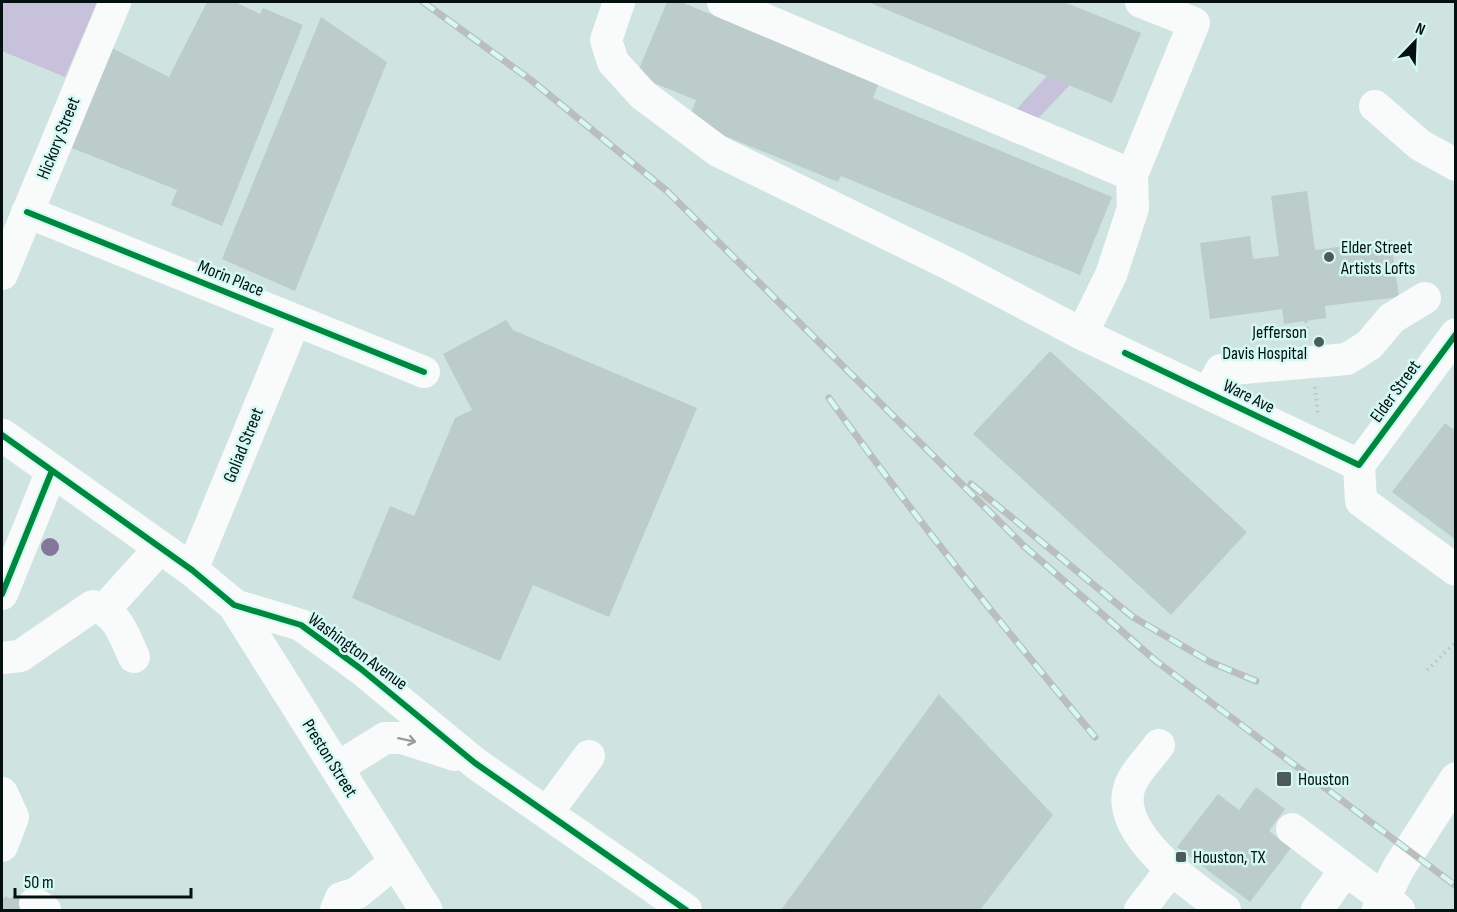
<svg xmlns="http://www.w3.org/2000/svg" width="1457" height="912" font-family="'Sofia Sans Condensed',sans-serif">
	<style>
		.green { fill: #c8c1db }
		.building { fill: #bcccca }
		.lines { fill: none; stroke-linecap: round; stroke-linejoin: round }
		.path { stroke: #bec4c4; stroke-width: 4; stroke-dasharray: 1.5 4.5; stroke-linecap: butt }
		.minor { stroke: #f8fbfa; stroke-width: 32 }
		.major { stroke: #f8fbfa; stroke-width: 33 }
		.highway { stroke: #f8fbfa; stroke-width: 33 }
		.rail-casing { stroke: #babfbe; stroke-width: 7 }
		.rail { stroke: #d4f9f4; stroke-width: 4.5; stroke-dasharray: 14; stroke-linecap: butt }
		.cycleway-casing { stroke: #d4f9f4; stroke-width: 10 }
		.cycleway { stroke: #00873e; stroke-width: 6 }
		.tree { fill: #85779a }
		.oneway { stroke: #979d9c }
		.poi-dot { fill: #4c5b59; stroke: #d4f9f4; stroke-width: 2 }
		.labels { text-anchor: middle; stroke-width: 5; stroke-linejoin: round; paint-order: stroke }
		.street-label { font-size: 18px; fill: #051110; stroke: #d4f9f4 }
		.poi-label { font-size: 18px; fill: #051110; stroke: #d4f9f4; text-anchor: start }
	</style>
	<rect width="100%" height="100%" fill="#cfe4e1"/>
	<!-- green -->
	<path class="green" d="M2,2h95l-32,75 -63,-26z
		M1047,76l23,9 -42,44 -16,-15z"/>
	<!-- building -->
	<path class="building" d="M207,2h28l25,12 3,-6 40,17 -81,201 -51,-21 6,-15 -105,-42 40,-100 57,29z
		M667,2h14l198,81 -6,15 239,99 -32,78 -239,-99 -3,6 -150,-61 8,-21 -60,-24z
		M868,2h196l77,31 -29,70z
		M321,17l66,45 -92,229 -73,-32z
		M1307,191l8,59 76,-10 8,57 -74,9 1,12 -42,6 -2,-15 -72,10 -10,-76 50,-7 3,23 26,-3 -8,-60z
		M506,320l7,10 184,78 -88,209 -76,-32 -33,76 -148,-63 38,-92 24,10 41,-98 17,-8 -29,-56z
		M1050,351l197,181 -76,83 -198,-181z
		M1445,423l8,6 3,-4v115l-64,-48z
		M939,694l114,121 -73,95h-199z
		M1256,787l29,22 -16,22 22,17 -41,54 -73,-55 41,-53 21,16z
		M15,894l16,16h-29v-10l4,-4 4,3z"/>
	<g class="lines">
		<!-- path -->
		<path class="path" d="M1306,321l2,14
			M1315,387l3,28
			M1427,670l29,-28"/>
		<!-- minor -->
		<path class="minor" d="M619,2l-13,38 7,22 30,33 75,56 237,116 127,67 277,131
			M723,2l409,173 62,-152 -53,-21
			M1375,106l45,39 36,20
			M27,212l397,160
			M2,274l113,-272
			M1082,334l29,-59 22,-67 -1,-33
			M1208,393l13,-23 126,-11 22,-14 23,-27 33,-20
			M1359,465l97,-131
			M1359,465l2,36 95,69
			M192,570l103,-250
			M2,594l49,-121
			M234,605l67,20 60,44 114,94 211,147
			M105,609l54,-60
			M2,658l18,-2 73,-50c25,6 31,30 41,51
			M1159,745c-8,11 -19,22 -26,34 -28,50 59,107 92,131
			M337,768l48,-30h17l53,17
			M2,793l11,24 -11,29
			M547,813l42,-57
			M1292,829l107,81
			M35,903l10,7
			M336,910l5,-12 16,-5 38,-31
			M1140,910l30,-39
			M1317,910l28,-40"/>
		<!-- major -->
		<path class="major" d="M2,435l190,135 42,35 192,305"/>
		<!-- highway -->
		<path class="highway" d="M1378,910l20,-41 58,-90"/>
		<!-- rail casing -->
		<g class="rail-casing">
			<path id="rail" d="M423,2l108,78 136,111 357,355 132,115 300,225
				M829,398c85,119 173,227 266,339
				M971,484l162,133 77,45 46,19"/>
		</g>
		<!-- rail -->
		<use href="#rail" class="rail"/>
		<!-- cycleway casing -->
		<g class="cycleway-casing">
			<path id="cycleway" d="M27,212l397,160
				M1125,353l234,112 97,-131
				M2,435l190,135 42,35 67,20 60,44 114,94 211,147
				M2,594l49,-121"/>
		</g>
		<!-- cycleway -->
		<use href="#cycleway" class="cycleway"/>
	</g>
	<!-- trees -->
	<circle class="tree" cx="50" cy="547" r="9"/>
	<!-- one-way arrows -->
	<defs><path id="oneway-shaft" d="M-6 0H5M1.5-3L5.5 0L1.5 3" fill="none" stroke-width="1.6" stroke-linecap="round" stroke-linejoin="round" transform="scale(1.5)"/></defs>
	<use class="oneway" href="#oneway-shaft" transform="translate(407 740) rotate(12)"/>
	<!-- markers -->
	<g class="poi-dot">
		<circle cx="1329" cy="257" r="6"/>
		<circle cx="1319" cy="342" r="6"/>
		<rect x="1276" y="771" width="16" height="16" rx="3"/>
		<rect x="1175" y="851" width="12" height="12" rx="3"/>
	</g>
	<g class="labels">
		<!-- street labels -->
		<g class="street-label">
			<text transform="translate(58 138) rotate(-68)" y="6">Hickory Street</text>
			<text transform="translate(231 278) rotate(22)" y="6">Morin Place</text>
			<text transform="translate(1395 391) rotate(-54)" y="6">Elder Street</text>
			<text transform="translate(1249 396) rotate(26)" y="6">Ware Ave</text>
			<text transform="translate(243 445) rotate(-68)" y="6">Goliad Street</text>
			<text transform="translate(358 651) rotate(36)" y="6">Washington Avenue</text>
			<text transform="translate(330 758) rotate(58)" y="6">Preston Street</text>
		</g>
		<!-- poi labels -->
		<g class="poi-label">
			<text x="1341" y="253">Elder Street<tspan x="1341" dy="21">Artists Lofts</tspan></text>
			<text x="1307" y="338" text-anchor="end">Jefferson<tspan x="1307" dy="21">Davis Hospital</tspan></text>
			<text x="1298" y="785">Houston</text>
			<text x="1193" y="863">Houston, TX</text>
		</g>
	</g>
	<!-- border -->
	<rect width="1457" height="912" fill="none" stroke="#051110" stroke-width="6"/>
	<!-- north arrow -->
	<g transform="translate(1415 42) rotate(23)" stroke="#d4f9f4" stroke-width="4.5" paint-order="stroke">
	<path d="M0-4.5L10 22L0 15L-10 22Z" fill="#051110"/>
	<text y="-9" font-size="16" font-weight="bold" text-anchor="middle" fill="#051110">N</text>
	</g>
	<!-- scale -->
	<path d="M15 888v9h176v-9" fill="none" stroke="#051110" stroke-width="3"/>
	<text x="24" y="888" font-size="18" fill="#051110" stroke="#d4f9f4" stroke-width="4.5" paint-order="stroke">50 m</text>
</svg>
